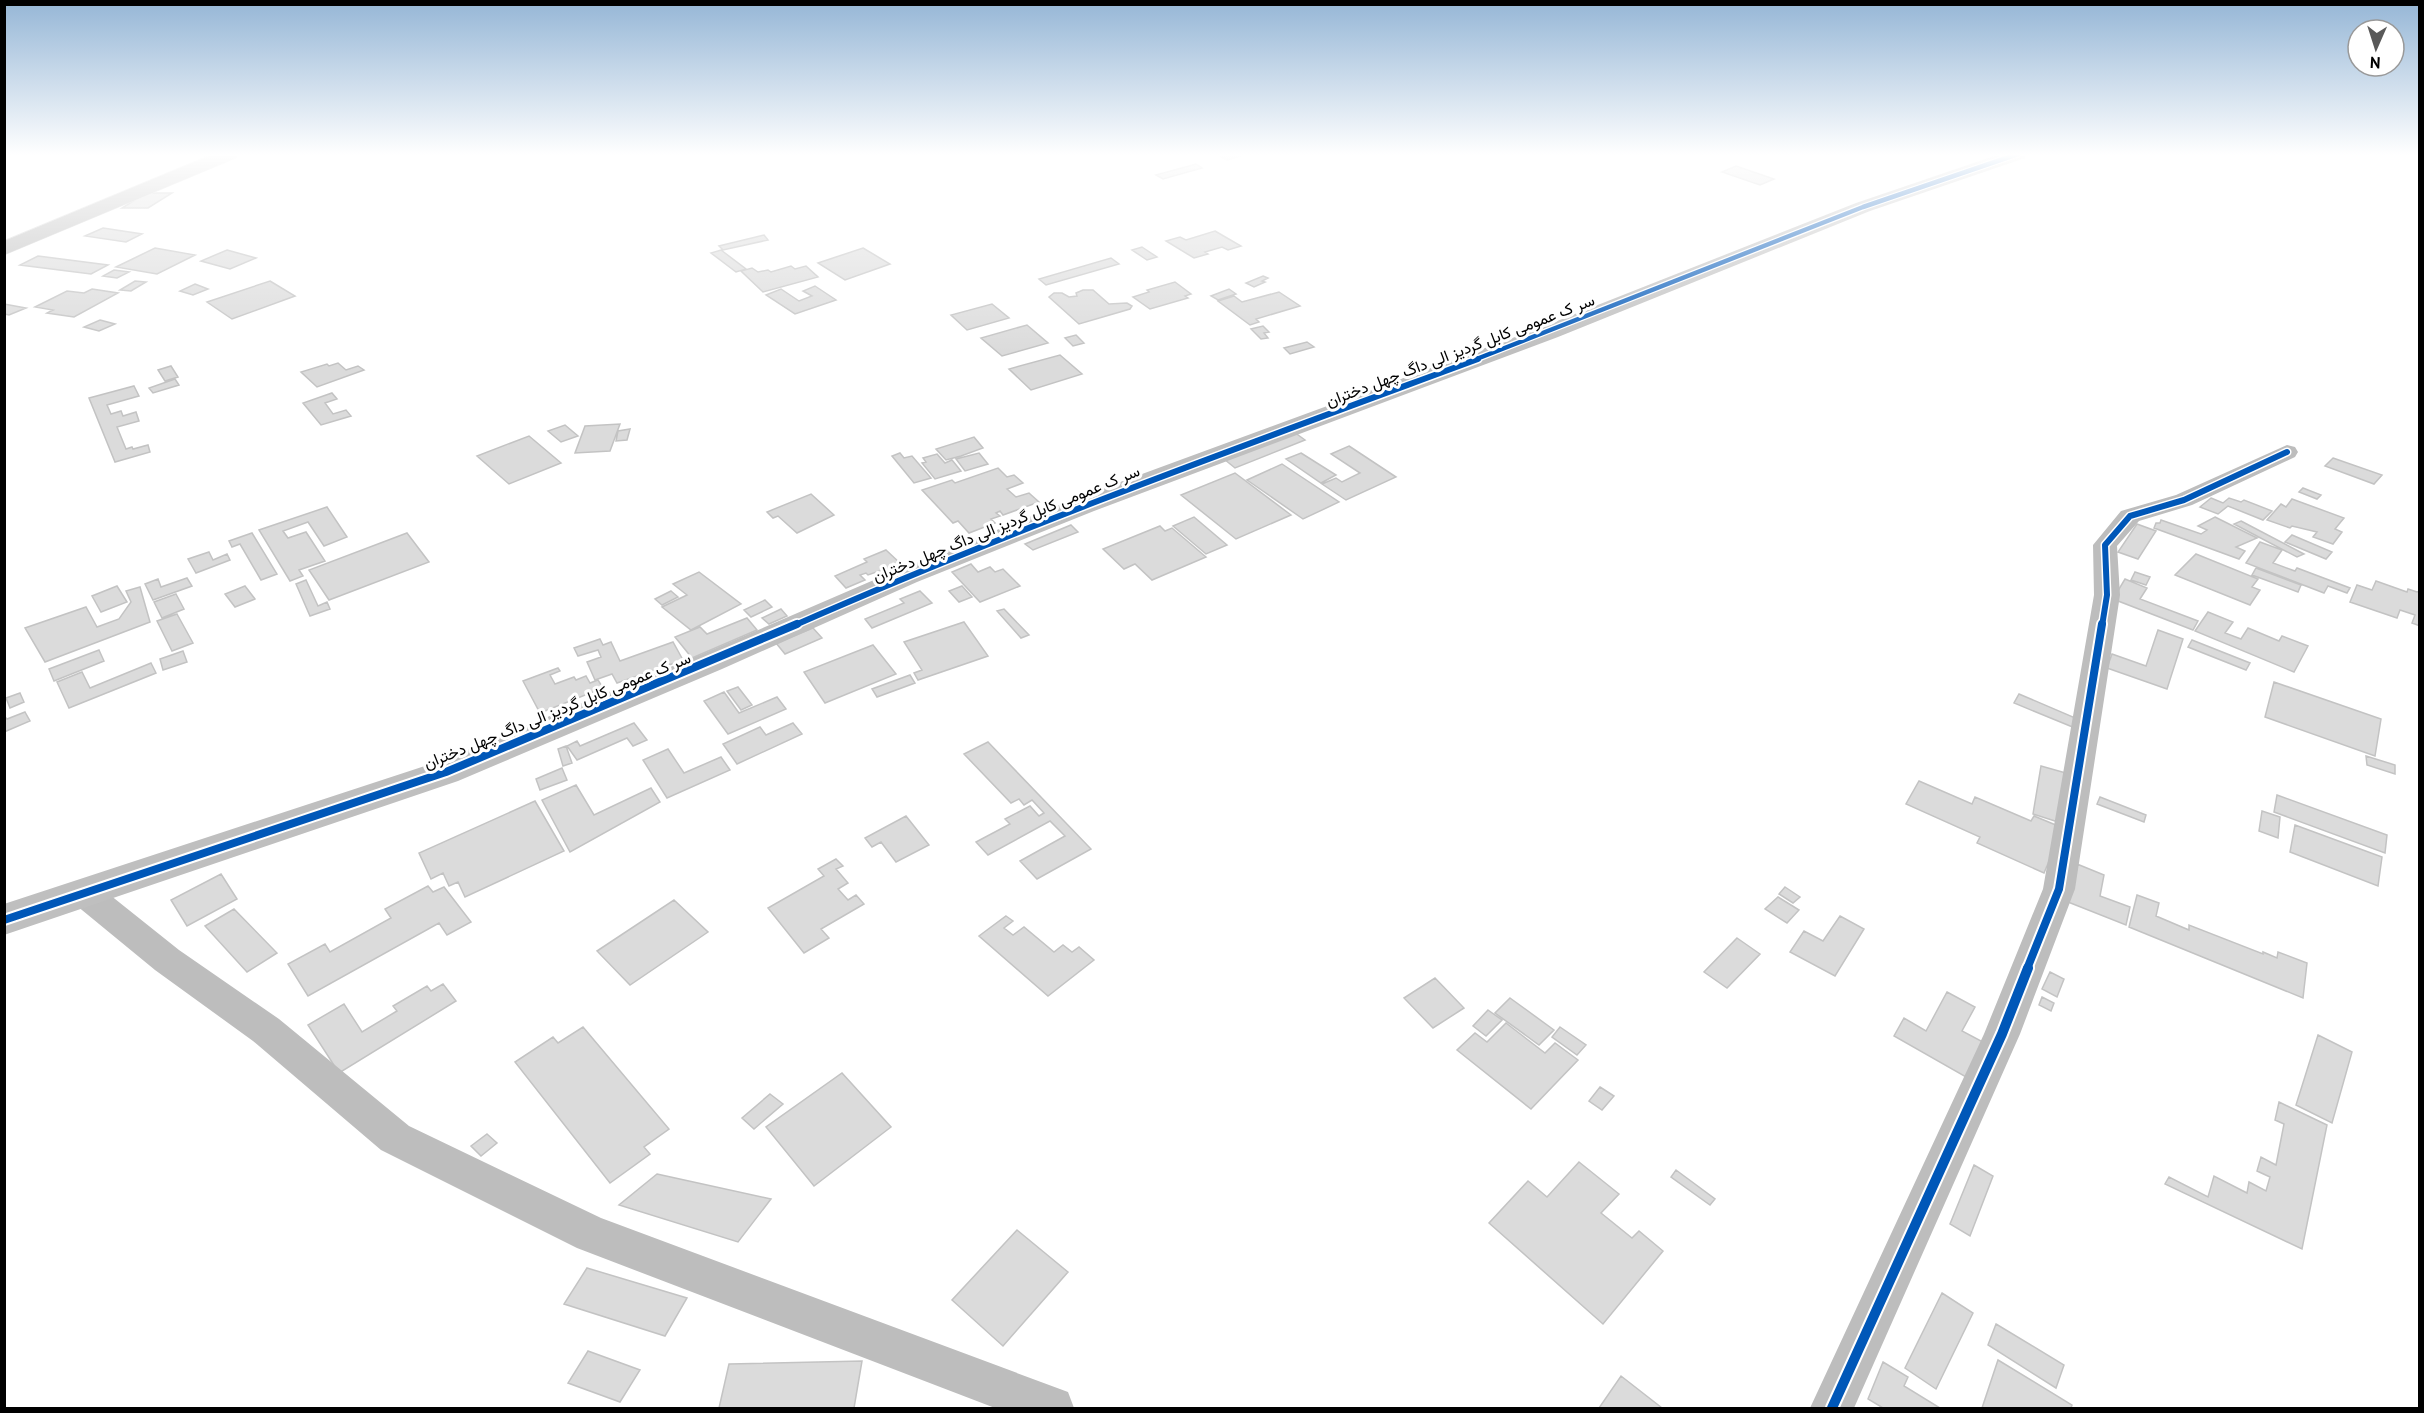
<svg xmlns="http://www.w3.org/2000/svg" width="2424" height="1413" font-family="'PT Sans',Vazirmatn,sans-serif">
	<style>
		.building { fill: #dbdbdb; stroke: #c3c3c3; stroke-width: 1.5 }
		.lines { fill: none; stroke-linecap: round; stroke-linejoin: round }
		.highway-casing { stroke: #dbdbdb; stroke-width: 1 }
		.street { fill: #bdbdbd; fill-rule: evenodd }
		.secondary { fill: #bfbfbf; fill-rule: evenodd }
		.highway { fill: #bdbdbd; fill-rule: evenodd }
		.cycleway-far3-casing { stroke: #fff; stroke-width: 7 }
		.cycleway-far2-casing { stroke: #fff; stroke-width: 9 }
		.cycleway-far1-casing { stroke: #fff; stroke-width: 12 }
		.cycleway-casing { stroke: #fff; stroke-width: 14 }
		.cycleway-far3 { stroke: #0057b8; stroke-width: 4.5 }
		.cycleway-far2 { stroke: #0057b8; stroke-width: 6 }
		.cycleway-far1 { stroke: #0057b8; stroke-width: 8 }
		.cycleway { stroke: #0057b8; stroke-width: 10 }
		.labels { text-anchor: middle; stroke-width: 6; stroke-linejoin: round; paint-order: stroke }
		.street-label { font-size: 16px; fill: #000; stroke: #fff }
	</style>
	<rect width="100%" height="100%" fill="#fff"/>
	<!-- building -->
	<path class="building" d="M1216,154h32l-21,6z
		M1196,164l6,4 -39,11 -7,-4z
		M1736,166l38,13 -14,6 -38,-13z
		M146,193h26l-24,15h-26z
		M103,228l39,6 -16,8 -41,-6z
		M1215,231l26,15 -13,4 -6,-3 -17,5 3,2 -14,4 -28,-17 14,-4 6,3z
		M764,235l4,5 -45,10 -4,-4z
		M1142,247l15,10 -10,3 -15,-10z
		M155,248l40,7 -38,19 -41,-7z
		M863,248l27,16 -45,16 -27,-17z
		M227,250l29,8 -26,11 -29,-8z
		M721,250l25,19 -10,3 -25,-19z
		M38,256l70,9 -17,9 -71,-9z
		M1111,258l8,6 -73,21 -7,-6z
		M791,266l4,3 11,-3 12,11 -55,15 -22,-21 11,-3 6,4 10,-2 3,2z
		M114,270l15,2 -12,6 -14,-2z
		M1263,276l5,2 -6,3 3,1 -11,5 -8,-4z
		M135,281l11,1 -15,9 -11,-1z
		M270,281l25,15 -63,23 -25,-17z
		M1175,282l16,12 -6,2 3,2 -38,11 -17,-12 16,-5 -2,-2z
		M195,284l13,5 -15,6 -13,-4z
		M815,286l21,14 -41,14 -29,-19 15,-6 18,12 13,-5 -9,-5z
		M92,289l26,4 -44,24 -27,-4 6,-3 -18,-3 32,-16 17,2z
		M1229,289l7,5 -18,6 -7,-4z
		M1083,290h10l16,14 18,-1 5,3 -2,3 -51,15 -30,-27 5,-4h8l7,4 8,-1 -1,-3z
		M1279,292l21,14 -44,13 3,3 -9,3 -32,-24 16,-5 8,6z
		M4,304l22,4 -17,7 -5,-1z
		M992,304l17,14 -42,12 -16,-15z
		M100,320l15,4 -16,7 -15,-4z
		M1027,325l21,18 -46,13 -21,-18z
		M1263,326l6,6 -5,1 4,5 -7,1 -10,-10z
		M1076,335l8,8 -11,3 -8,-8z
		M1307,342l7,5 -24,7 -6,-6z
		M1060,355l22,19 -51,16 -22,-21z
		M338,363l8,7 12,-4 6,4 -47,17 -16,-15 26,-8 2,2z
		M171,366l7,11 -13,4 -7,-11z
		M175,379l4,6 -26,8 -4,-5z
		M134,386l5,10 -32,9 4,9 10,-3 2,5 13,-4 3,9 -22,6 9,22 6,-2 1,2 15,-4 2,7 -35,10 -26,-64z
		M332,393l5,6 -12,4 8,11 13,-4 5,6 -30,9 -18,-22z
		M620,424l-10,27 -35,2 10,-27z
		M565,425l13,11 -17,6 -13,-11z
		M630,429l-3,11 -11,1 2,-10z
		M1294,432l11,8 -70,28 -11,-9z
		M529,436l32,27 -52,21 -32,-28z
		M974,437l9,11 -22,8 -15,4 -10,-11z
		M1349,446l47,31 -50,23 -24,-16 14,-6 6,4 18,-9 -29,-19z
		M900,453l4,5 8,-2 19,22 -17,5 -22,-27z
		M979,453l9,11 -23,7 -9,-12z
		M1301,453l35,22 -15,8 -35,-24z
		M937,454l8,9 7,-3 9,11 -26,8 -13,-16 4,-1 -3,-4z
		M2333,458l49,17 -8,9 -49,-18z
		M1282,464l57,38 -36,17 -56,-39z
		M998,468l9,9 7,-2 9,8 -16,6 9,8 13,-4 10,9 -36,13 -3,-4 -4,2 4,3 -9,3 4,4 -26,10 -11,-12 -5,2 -31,-33 30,-10 3,3z
		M1235,473l56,42 -55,24 -55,-44z
		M2303,488l18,7 -4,4 -18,-7z
		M811,494l23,21 -37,18 -19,-17 -5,2 -6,-6z
		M2211,498l12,5 6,-5 12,4 3,-2 28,11 -9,9 -35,-14 -10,8 -18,-7z
		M2292,499l52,19 -9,11 7,3 -9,12 -20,-7 4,-5 -25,-6 -2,2 -23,-8 14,-16 5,3z
		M327,507l20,30 -23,9 -16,-24 -25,9 5,7 18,-6 19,29 -26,9 4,6 -13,5 -31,-51z
		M1194,517l33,28 -21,9 -33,-28z
		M2215,517l42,21 -21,9 9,4 -6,8 -85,-31 2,-5h4l1,-3 40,14 6,-4 -9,-4z
		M2241,521l63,33 -7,3 -63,-33z
		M2137,524l19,7 -18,28 -20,-7z
		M1071,525l7,7 -45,18 -8,-6z
		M1160,526l5,5 7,-3 34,29 -54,23 -17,-16 -11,5 -21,-20z
		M252,533l25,41 -16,6 -21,-36 -8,3 -3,-6z
		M407,533l22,29 -100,38 -20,-30z
		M2292,535l40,17 -6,7 -41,-17z
		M2260,542l22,8 -9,13 22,8 2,-3 53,20 -3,5 -19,-7 -4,7 -78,-30z
		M886,550l15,14 -17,8 -2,-2 -14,5 -2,-2 -6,2 5,5 -19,8 -11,-12 32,-14 -3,-3z
		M209,552l4,8 14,-6 3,6 -34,13 -8,-14z
		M2196,554l62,25 -6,8 8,3 -10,15 -75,-30z
		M971,564l7,8 12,-5 5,5 8,-3 17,17 -40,16 -28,-30z
		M2256,568l45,17 -3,7 -46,-17z
		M699,572l42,32 -50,26 -29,-23 25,-12 -14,-11z
		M2135,572l15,5 -4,8 -15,-5z
		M187,578l5,8 -39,14 -8,-16 13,-5 3,8z
		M2125,579l22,9 -7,11 58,22 -5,9 -80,-31z
		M306,580l12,26 9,-4 3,7 -20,7 -14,-32z
		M2376,581l31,11 1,-3 9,3 3,-1v35l-8,-3 3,-8 -15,-5 -3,8 -47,-16 7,-17 15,5z
		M117,586l10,16 -26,10 -9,-16z
		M245,586l10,13 -20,8 -10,-13z
		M962,586l10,11 -13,5 -10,-11z
		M140,587l10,35 -105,40 -20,-34 61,-21 11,20 22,-8 12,-17 -5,-11z
		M671,591l7,6 -16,8 -7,-6z
		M920,591l12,12 -60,25 -7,-9 39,-16 -4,-4z
		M176,594l8,15 -22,9 -8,-16z
		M765,600l7,7 -21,10 -7,-7z
		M781,609l6,7 -18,8 -7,-6z
		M1004,609l25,26 -8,3 -24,-27z
		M2208,612l25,10 -8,11 16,6 7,-11 31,13 3,-5 26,10 -14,26 -99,-41z
		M177,614l16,29 -21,8 -15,-30z
		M747,618l10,12 -65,28 -17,-21 25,-10 7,7z
		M964,622l24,34 -70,24 -4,-7 8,-3 -18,-28z
		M813,628l9,10 -37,16 -9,-11z
		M2158,630l25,9 -16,50 -60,-21 5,-14 34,12z
		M600,639l3,6 8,-3 9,19 53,-19 10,18 -66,23 -5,-9 -17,6 -8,-18 14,-5 -3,-7 -20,6 -4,-8z
		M2192,640l58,23 -4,7 -58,-23z
		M873,645l23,29 -71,29 -21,-31z
		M99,650l5,11 -50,20 -5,-12z
		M183,651l4,11 -24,8 -3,-11z
		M151,663l5,10 -87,35 -12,-26 25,-10 8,16z
		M558,668l2,3 -10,4 5,9 19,-7 2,3 10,-4 4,7 8,-3 5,8 -63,25 -17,-32z
		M910,675l5,8 -38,14 -5,-8z
		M2274,682l107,37 -6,37 -110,-39z
		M738,687l14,18 -11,5 -14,-19z
		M724,692l15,21 38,-16 9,12 -58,25 -24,-33z
		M20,693l4,9 -14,6 -4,-10z
		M2019,694l61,26 -5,8 -61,-25z
		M25,712l5,9 -26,11v-16l3,3z
		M634,723l13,17 -14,6 -6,-8 -50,22 -10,-14 10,-5 3,5z
		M793,723l9,11 -65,30 -14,-20 37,-17 6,8z
		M988,742l103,107 -54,30 -17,-18 45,-25 -15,-15 -62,34 -12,-13 34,-18 -5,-5 25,-13 9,10 5,-3 -12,-13 -8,5 -5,-6 -8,4 -47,-49z
		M566,746l6,17 -9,3 -5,-17z
		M668,749l16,24 37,-16 9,13 -63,28 -24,-38z
		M2366,756l29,9v9l-28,-9z
		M2041,766l25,7 -8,49 -25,-8z
		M562,768l5,12 -27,10 -4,-11z
		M1919,781l53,23 3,-7 56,24 3,-5 29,12 -19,45 -67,-30 3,-6 -74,-33z
		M576,785l18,30 57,-27 9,14 -90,50 -28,-52z
		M2277,795l110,40 -2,18 -111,-41z
		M2100,797l46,18 -2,7 -47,-18z
		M535,801l29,50 -99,46 -7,-15 -9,4 -6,-13 -12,6 -12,-26z
		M2262,811l18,6 -2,21 -19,-7z
		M906,816l23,29 -33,17 -15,-20 -9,5 -7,-9z
		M2295,825l87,32 -4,29 -88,-34z
		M836,859l7,7 -7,3 12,14 -10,6 10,11 8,-5 8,9 -43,25 8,9 -25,15 -36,-45 56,-32 -6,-7z
		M2077,864l27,11 -4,21 30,11 -4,18 -58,-23z
		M221,874l16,25 -50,27 -16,-26z
		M428,886l5,6 11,-5 27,35 -24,13 -8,-12 -131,73 -20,-32 37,-20 5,8 61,-34 -6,-9z
		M1785,887l15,10 -7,6 -14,-9z
		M2137,895l22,8 -3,13 33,14v-5l74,29v-2l14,6 1,-6 29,11 -4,35 -174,-71z
		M1778,897l21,13 -12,13 -22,-14z
		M674,900l34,32 -78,53 -33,-34z
		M234,909l43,44 -30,19 -42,-46z
		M1006,916l7,5 -9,7 9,7 11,-8 30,25 9,-7 9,7 7,-5 15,13 -46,36 -69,-60z
		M1840,916l24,13 -29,47 -45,-24 14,-21 19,10z
		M1737,938l23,16 -33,34 -23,-16z
		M2050,972l14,7 -7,18 -15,-8z
		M1435,978l29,30 -31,20 -29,-30z
		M443,984l13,17 -117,72 -31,-48 36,-21 18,28 35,-21 -4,-5 34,-20 4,5z
		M1947,992l28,15 -13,24 21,11 -17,35 -72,-41 10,-18 22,13z
		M2042,997l12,6 -3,8 -12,-6z
		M1510,998l44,32 -15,15 -44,-32z
		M1488,1010l14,10 -16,16 -13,-10z
		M1506,1023l39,30 10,-10 23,17 -47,49 -74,-59 18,-17 12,9z
		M583,1027l86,102 -25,18 6,7 -40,29 -95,-121 38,-25 5,6z
		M1560,1027l26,18 -9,10 -25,-18z
		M2318,1035l34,17 -20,71 -36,-18z
		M842,1073l49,54 -77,59 -48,-59z
		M1600,1087l14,9 -12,14 -13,-9z
		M770,1094l13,10 -29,25 -12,-11z
		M2279,1102l48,23 -25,124 -137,-65 4,-7 39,20 6,-21 33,17 2,-11 17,9 4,-14 -13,-6 4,-14 15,8 8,-41 -9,-4z
		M487,1134l10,9 -16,13 -10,-10z
		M1579,1162l40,32 -18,19 31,25 7,-7 24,20 -60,73 -114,-101 39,-42 19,16z
		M1974,1165l19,11 -23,60 -20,-12z
		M1676,1170l39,29 -5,6 -39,-28z
		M657,1174l114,25 -33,43 -119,-37z
		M1017,1230l51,42 -65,74 -51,-46z
		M587,1268l100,30 -22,38 -101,-32z
		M1942,1293l31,20 -37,76 -31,-21z
		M1996,1324l68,41 -8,23 -68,-43z
		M588,1351l52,19 -20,32 -52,-19z
		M1998,1360l74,45 -1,3h-89z
		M862,1361l-8,47h-135l10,-44z
		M1883,1362l25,15 -4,9 36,22h-57l-15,-9z
		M1621,1376l41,32h-63z"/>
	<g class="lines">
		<!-- highway casing -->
		<g class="highway-casing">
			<path id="highway" d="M213,154h25l-2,4 -232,97v-14z"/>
		</g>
		<!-- street -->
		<path class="street" d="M2287,445l8,2 3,5 -3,5 -103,48 -53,16 -22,25 3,49 -45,294 -55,145 -166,374h-44l174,-374 59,-145 51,-294 -1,-50 28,-34 55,-16z
			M83,879l12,4 84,67 100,69 130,107 192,92 467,174 6,16h-79l-418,-160 -196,-98 -128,-109 -98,-71 -84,-69 -4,-9 4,-9z"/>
		<!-- secondary -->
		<path class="secondary" d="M2000,154h27l-2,4 -155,53 -312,126 -464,174 -177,71 -195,87 -264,112 -454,154v-31l430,-141 266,-108 197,-85 177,-71 468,-172 314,-124z"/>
		<!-- highway -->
		<use href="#highway" class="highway"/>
		<!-- cycleway-far3 casing -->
		<g class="cycleway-far3-casing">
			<path id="cycleway-far3" d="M1474,360l389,-153 155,-53"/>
		</g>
		<!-- cycleway-far2 casing -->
		<g class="cycleway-far2-casing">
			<path id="cycleway-far2" d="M793,626c225,-99 455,-182 685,-267
				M2102,626l5,-31 -2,-50 25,-29 54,-16 103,-48"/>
		</g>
		<!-- cycleway-far1 casing -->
		<g class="cycleway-far1-casing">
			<path id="cycleway-far1" d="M4,920l442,-148 351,-148
				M2027,969l32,-80 43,-265"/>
		</g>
		<!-- cycleway casing -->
		<g class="cycleway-casing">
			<path id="cycleway" d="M1832,1408l170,-374 26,-66"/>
		</g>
		<!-- cycleway-far3 -->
		<use href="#cycleway-far3" class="cycleway-far3"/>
		<!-- cycleway-far2 -->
		<use href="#cycleway-far2" class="cycleway-far2"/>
		<!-- cycleway-far1 -->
		<use href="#cycleway-far1" class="cycleway-far1"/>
		<!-- cycleway -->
		<use href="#cycleway" class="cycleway"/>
	</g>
	<!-- sky -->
	<linearGradient id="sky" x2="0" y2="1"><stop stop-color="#95b6d6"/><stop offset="0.44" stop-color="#fff"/><stop offset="1" stop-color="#fff" stop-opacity="0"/></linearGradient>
	<rect width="2424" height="352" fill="url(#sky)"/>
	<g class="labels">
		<!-- street labels -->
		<g class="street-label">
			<text transform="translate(1460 350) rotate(-21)" y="6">سر ک عمومی کابل گردیز الی داگ چهل دختران</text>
			<text transform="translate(1006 523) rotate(-22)" y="6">سر ک عمومی کابل گردیز الی داگ چهل دختران</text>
			<text transform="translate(557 710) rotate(-22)" y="6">سر ک عمومی کابل گردیز الی داگ چهل دختران</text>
		</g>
	</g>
	<!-- border -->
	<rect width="2424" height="1413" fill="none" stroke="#000000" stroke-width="12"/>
	<!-- north arrow -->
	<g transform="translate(2376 48) rotate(183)"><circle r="28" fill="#ffffff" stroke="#999999" stroke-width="1.5"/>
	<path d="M0-4.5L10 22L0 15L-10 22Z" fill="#595959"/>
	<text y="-9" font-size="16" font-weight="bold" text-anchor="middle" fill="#000000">N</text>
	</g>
</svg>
